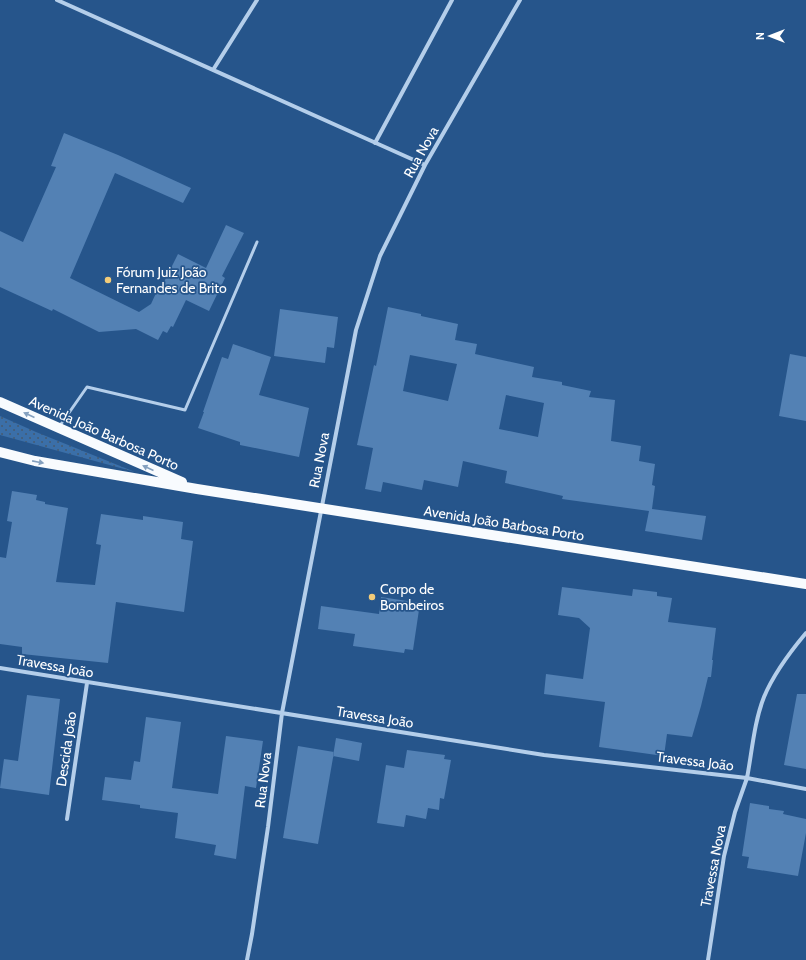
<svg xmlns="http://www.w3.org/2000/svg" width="806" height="960" font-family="Cabin,sans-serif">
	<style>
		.park { fill: url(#park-dots) }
		.building { fill: #5381b4; fill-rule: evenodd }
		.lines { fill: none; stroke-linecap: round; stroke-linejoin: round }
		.lane { stroke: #b4ceea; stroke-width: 3 }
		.street { stroke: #b4ceea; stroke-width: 4 }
		.primary { stroke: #f8fbfe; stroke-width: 10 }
		.oneway { fill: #84a0bf }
		.poi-dot { fill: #f3cc79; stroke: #26558b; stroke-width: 1.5 }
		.labels { text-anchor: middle; stroke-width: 3.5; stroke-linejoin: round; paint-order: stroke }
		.street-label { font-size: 14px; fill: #fff; stroke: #26558b }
		.poi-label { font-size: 14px; fill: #fff; stroke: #26558b; text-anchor: start }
	</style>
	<defs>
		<pattern id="park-dots" width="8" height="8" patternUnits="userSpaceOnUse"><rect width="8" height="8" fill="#3b6fa8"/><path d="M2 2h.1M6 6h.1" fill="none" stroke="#455a71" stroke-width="1.8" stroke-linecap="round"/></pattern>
	</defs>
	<rect width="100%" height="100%" fill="#26558b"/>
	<!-- park -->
	<path class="park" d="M0,416l36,16 99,40 -135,-37z"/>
	<!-- building -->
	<path class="building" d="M64,133l54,22 73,33 -8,15 -68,-30 -45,105 69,34 12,-8 6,-13 2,1 19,-38 28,14 20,-43 18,8 -22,43 3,2 -16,33 -23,-11 -13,27 -2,-1 -4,7 -4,-2 -5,9 -22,-11 -37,3 -46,-23 -1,2 -52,-24v-56l23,11 33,-75 -5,-1z
		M388,307l33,7v2l37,8 -3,16 22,4 -2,10 59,13 -2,10 30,5v3l29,6 -2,6 26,3 -4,41 30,5 -2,15 16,3 -3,21 3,1 -3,23 54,7 -4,24 -57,-9 4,-20 -87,-12 1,-3 -58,-13 2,-12 -44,-10 -5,26 -34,-7 -2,10 -39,-8 -2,10 -16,-3 8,-41 -16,-3 17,-80 2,1zM410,355l47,9 -9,37 -45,-10zM506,395l38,8 -6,34 -39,-8z
		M280,309l58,8 -4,31 -7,-1 -2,16 -51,-7z
		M233,344l38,13 -12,38 50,13 -10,49 -59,-12v-3l-42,-14 6,-16h-1l19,-55 6,2z
		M790,354l16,3v64l-27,-5z
		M12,491l25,4 -1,5 9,2v2l23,4 -12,74 39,3 6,-40 -5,-1 5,-30 42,6v-4l40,6 -2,17 12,2 -9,71 -68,-10 -8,61 -86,-9v-7l-22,-3v-87l6,1 6,-36 -5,-1z
		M562,587l70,9 1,-7 24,3v4l15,2 -4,24 48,6 -4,32h1l-2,17h-3l-7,29 -9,31 -25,-3 -3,22 -65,-9 6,-45 -61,-8 2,-20 37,5 7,-51 -11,-10 -21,-3z
		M381,597l39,6 -7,47 -8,-1 -1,4 -51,-7 2,-12 -37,-5 3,-23 58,8z
		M797,694h9v75l-22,-4z
		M27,695l33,4 -11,96 -49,-7 4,-29 14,2z
		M146,717l35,5 -9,66 46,6 8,-58 37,5 -7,47 -11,-2 -9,73 -22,-4 2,-10 -41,-7 3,-25 -38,-5v-3l-38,-5 3,-23 26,3 3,-19 6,1z
		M336,738l26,5 -3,18 -26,-5z
		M298,746l36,6 -16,92 -35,-6z
		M407,750l38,5 -1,4 7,1 -7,39 -4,-1 -1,12 -11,-2 -2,11 -20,-4 -2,12 -27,-4 9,-58 18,3z
		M750,803l19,3v3l15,2 -1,3 23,5v14l-8,43 -51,-8 2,-11 -7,-1z"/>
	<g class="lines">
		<!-- lane -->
		<path class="lane" d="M59,427l28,-40 98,23 72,-168"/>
		<!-- street -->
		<path class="street" d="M57,0l368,165
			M213,70l44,-70
			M375,143l77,-143
			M806,633c-16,19 -32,40 -42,64 -10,25 -12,55 -17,81l59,11
			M0,668l544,87 203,23 -12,34 -11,44 -16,104
			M67,819l20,-136
			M247,960l5,-26 16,-107 14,-114 74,-383 24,-74 45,-91 95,-165"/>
		<!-- primary -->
		<path class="primary" d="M0,402l182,80
			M0,452l35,9 162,28 609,95"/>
	</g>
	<!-- one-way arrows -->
	<defs><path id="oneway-solid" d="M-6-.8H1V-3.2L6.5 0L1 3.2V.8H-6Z"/></defs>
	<g class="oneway">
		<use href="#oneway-solid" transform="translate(29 415) rotate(-156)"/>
		<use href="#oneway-solid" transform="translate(38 462) rotate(11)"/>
		<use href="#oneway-solid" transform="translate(148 468) rotate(-156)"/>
	</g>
	<!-- markers -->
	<g class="poi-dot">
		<circle cx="108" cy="280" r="4"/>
		<circle cx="372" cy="597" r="4"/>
	</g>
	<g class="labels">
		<!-- street labels -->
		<g class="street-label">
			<text transform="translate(421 152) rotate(-61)" y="5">Rua Nova</text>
			<text transform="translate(104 433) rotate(24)" y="5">Avenida João Barbosa Porto</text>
			<text transform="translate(319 460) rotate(-79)" y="5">Rua Nova</text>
			<text transform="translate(504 523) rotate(9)" y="5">Avenida João Barbosa Porto</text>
			<text transform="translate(55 666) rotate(10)" y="5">Travessa João</text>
			<text transform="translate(375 717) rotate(9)" y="5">Travessa João</text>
			<text transform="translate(66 749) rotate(-82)" y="5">Descida João</text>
			<text transform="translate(695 761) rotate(7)" y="5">Travessa João</text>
			<text transform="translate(263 780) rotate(-83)" y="5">Rua Nova</text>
			<text transform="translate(713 866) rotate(-79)" y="5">Travessa Nova</text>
		</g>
		<!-- poi labels -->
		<g class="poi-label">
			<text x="116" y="277">Fórum Juiz João<tspan x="116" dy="16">Fernandes de Brito</tspan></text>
			<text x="380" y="594">Corpo de<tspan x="380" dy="16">Bombeiros</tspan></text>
		</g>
	</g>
	<!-- north arrow -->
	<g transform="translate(770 36) rotate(270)" stroke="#26558b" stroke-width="3" paint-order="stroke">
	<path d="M0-3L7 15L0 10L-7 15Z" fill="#ffffff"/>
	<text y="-6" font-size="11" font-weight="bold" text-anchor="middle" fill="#ffffff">N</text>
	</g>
</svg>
